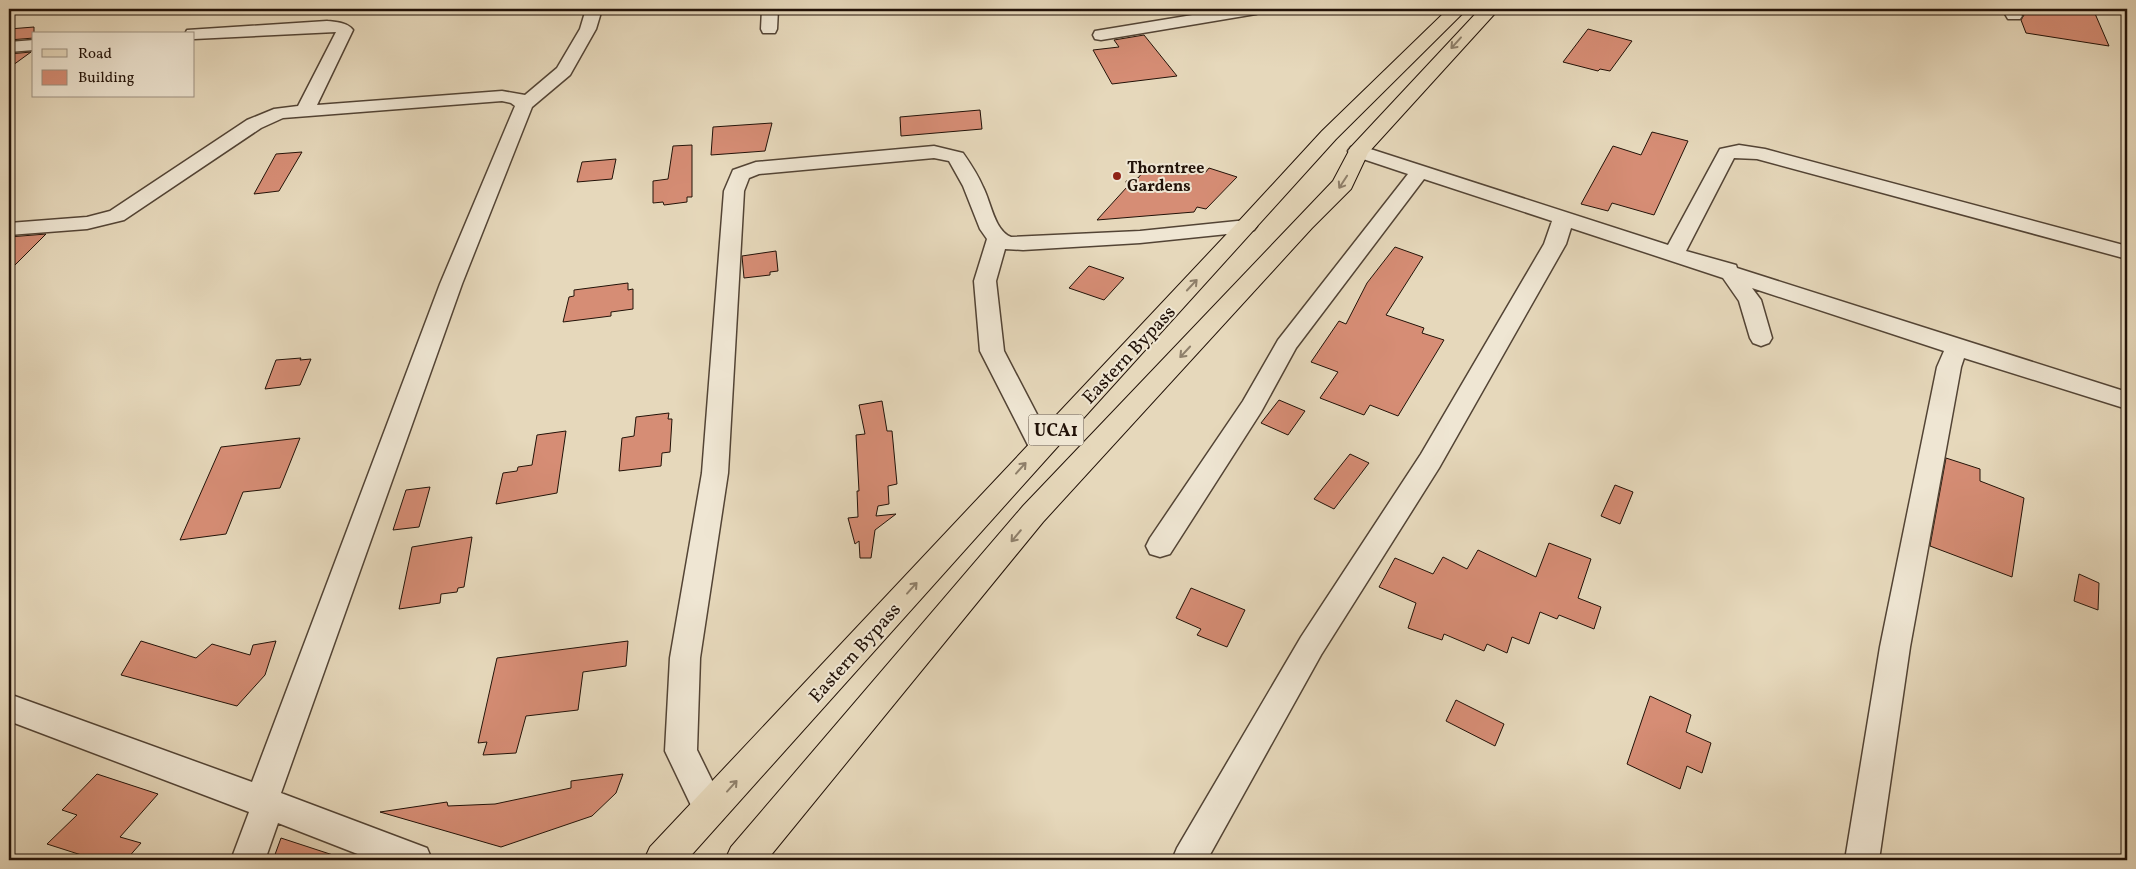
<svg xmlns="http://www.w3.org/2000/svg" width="2136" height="869" font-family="Vollkorn,serif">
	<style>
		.building { fill: #d68d75; stroke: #221208 }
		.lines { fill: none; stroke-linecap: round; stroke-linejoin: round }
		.minor-casing { stroke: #534435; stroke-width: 3 }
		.primary-casing { stroke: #221208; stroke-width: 2 }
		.minor { fill: #efe6d3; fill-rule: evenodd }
		.primary { fill: #e6d8bb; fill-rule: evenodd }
		.oneway { stroke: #8e7f6a }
		.poi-dot { fill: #8f2418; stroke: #efe6d3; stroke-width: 2 }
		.labels { text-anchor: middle; stroke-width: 4; stroke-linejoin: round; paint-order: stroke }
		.far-poi-label { font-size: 16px; font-weight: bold; fill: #221208; stroke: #efe6d3; text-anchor: start }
		.shield { fill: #efe6d3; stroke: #605245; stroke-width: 1 }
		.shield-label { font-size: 18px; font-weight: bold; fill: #221208 }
		.street-label { font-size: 19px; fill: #221208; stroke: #efe6d3 }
	</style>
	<rect width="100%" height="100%" fill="#e6d8bb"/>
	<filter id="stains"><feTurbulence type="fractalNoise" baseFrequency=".004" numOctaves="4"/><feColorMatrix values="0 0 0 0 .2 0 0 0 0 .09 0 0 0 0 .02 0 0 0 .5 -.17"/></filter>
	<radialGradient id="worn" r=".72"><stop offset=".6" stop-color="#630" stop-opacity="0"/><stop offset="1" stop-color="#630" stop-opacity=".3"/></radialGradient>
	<!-- building -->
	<path class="building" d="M2020,9h73l16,37 -83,-13 -5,-13 3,-5z
		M34,27v11l-25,2v-11z
		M1588,29l44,12 -22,30 -10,-2 -2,2 -35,-9z
		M1144,35l33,41 -65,8 -19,-34 26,-3 -5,-7z
		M31,52l-22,16v-14z
		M980,110l2,19 -81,7 -1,-19z
		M772,123l-7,28 -54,4 2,-28z
		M1652,132l36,9 -34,74 -42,-12 -4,8 -27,-7 32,-58 28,9z
		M692,145v52h-5v5l-23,3 -1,-3 -10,1v-22l15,-2 5,-33z
		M302,152l-23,39 -25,3 22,-40z
		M616,159l-4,20 -35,3 5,-20z
		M1209,168l28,9 -31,32 -9,-2 -3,5 -97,8 30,-33 -1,-6 12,-3 5,-6 11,1 13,-4 38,4z
		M46,234l-37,37v-34z
		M1395,247l28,10 -37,58 38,13 -2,5 22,7 -46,76 -28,-11 -6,10 -44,-17 18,-26 -27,-10 28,-41 7,3 21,-41z
		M776,251l2,20 -8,1v3l-26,3 -2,-22z
		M1089,266l35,12 -20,22 -35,-12z
		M628,283v7l5,-1v20l-22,3v4l-48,6 6,-25 5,-1v-6z
		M301,358l-1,2 11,-1 -11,26 -35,4 11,-29z
		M1279,400l26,11 -17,24 -27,-12z
		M882,401l5,30h5l5,53 -9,2 1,18 -11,2 -2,10 20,-2 -21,16 -4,28h-11l-1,-17 -4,3 -7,-26 10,-1 -1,-26h2l-3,-56 9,-1 -6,-29z
		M669,413l-1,6h4l-2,33 -8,1 -1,13 -42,5 3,-33 12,-2 2,-19z
		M566,431l-9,62 -61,11 7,-31 14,-2 1,-4 14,-2 5,-30z
		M300,438l-20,50 -37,4 -17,42 -46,6 41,-93z
		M1350,454l19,9 -35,46 -20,-10z
		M1946,458l34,11v12l44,17 -12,79 -82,-31z
		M1615,485l18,7 -13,32 -19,-8z
		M430,487l-11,40 -26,3 13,-40z
		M472,537l-8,50 -6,1 -1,4 -16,2 -1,9 -41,6 13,-62z
		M1549,543l42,16 -13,39 23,9 -7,22 -35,-14 -2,4 -17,-7 -11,32 -17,-7 -5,16 -20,-9 -3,7 -40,-17 -2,6 -34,-12 8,-25 -37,-16 16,-29 38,16 10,-17 24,12 11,-19 58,27z
		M2079,574l20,9 -1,27 -24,-9z
		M1191,588l54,22 -18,37 -30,-12 4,-6 -25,-11z
		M141,641l55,17 16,-14 38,11 3,-10 23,-4 -11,34 -28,31 -116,-31z
		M628,641l-2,25 -43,6 -5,38 -52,6 -10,37 -33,2 4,-13 -9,1 19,-85z
		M1650,696l41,19 -5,17 25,11 -9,30 -15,-7 -7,23 -53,-25z
		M1456,700l48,24 -9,22 -49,-25z
		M97,774l61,20 -38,43 21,6 -15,17h-29l-50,-16 30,-29 -15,-5z
		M623,774l-7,19 -24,23 -91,31 -121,-35 67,-10 1,4 47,-2 76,-16v-7z
		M281,838l55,18 -1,4h-62z"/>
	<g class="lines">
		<!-- minor casing -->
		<g class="minor-casing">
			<path id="minor" d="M586,9h16l-6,20 -26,46 -38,32 -70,177 -181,509 146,55 5,12h-59l-95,-37 -13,37h-34l18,-48 -240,-91v-27l243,88 188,-498 75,-178 -4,-3 -9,-2 -219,17 -22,10 -137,92 -37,9 -78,6v-12l78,-6 23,-6 137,-91 27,-11 24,-3 38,-74 -142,7v-5h-9l2,-4 140,-9c9,1 20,1 26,9l-36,75 185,-14 23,4 32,-27 23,-39z
				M762,9h16l-1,20 -2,4h-12l-2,-4z
				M1229,9h35l-2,3 -6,2 -155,26 -6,-1 -2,-4 2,-4 6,-1z
				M2002,9h16l4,7 -2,3h-12z
				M34,40v10l-25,2v-10z
				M1358,145l310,100 52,-96 19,-4 26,4 362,97v13l-370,-100 -23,-1 -48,93 50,14 1,3 390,124v17l-163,-51 -3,9 -51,280 -31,213h-34l35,-213 57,-280 7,-16 -192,-63 9,12 11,38 -3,5 -8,3 -8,-3 -3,-5 -11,-37 -16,-23 -152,-50 -5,16 -127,224 -118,187 -114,205h-35l5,-12 124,-211 120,-183 123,-210 8,-23 -128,-42 -128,169 -35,64 -91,142 -10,3 -10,-3 -4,-8 4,-8 93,-137 35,-61 130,-166 -57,-19 -3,-4 3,-4z
				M934,146l29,7c7,10 15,22 20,34 8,15 11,43 28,50l129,-6 107,-11 7,2 3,4 -3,4 -7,2 -107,11 -117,7 -18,-1 -9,32 8,70 50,96 -4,6 -9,3 -9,-3 -52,-102 -6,-70 13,-42 -7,-10 -17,-43 -14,-25 -15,-3 -175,16 -10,4 -5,13 -16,282 -28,185 -3,92 29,59 -4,11 -12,5 -12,-5 -33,-69 5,-93 32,-185 22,-282 9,-21 23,-8z"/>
		</g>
		<!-- primary casing -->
		<g class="primary-casing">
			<path id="primary" d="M1448,9h19l-131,130 -285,315 -364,406h-43l6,-13 589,-626 83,-90z
				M1480,9h19l-131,144 -17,36 -39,39 -269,294 -276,338h-42l6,-13 292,-341 310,-325 18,-34z"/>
		</g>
		<!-- minor -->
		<use href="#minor" class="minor"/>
		<!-- primary -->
		<use href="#primary" class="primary"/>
	</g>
	<!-- one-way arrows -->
	<defs><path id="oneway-shaft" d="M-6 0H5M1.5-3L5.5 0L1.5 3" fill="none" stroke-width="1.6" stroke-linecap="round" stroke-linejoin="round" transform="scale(1.25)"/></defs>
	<g class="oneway">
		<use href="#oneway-shaft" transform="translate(1456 43) rotate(132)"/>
		<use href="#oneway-shaft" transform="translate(1343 182) rotate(123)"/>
		<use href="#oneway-shaft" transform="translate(1192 285) rotate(-47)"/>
		<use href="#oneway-shaft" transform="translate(1185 352) rotate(133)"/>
		<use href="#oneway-shaft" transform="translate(1021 468) rotate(-48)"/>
		<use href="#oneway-shaft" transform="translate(1016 536) rotate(130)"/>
		<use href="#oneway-shaft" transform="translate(912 588) rotate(-48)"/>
		<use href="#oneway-shaft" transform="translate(732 786) rotate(-48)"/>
	</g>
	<!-- markers -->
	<circle class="poi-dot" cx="1117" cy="176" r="5"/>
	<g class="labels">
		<!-- far-poi labels -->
		<g class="far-poi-label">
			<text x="1127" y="173">Thorntree<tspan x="1127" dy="18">Gardens</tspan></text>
		</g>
		<!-- shield labels -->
		<rect class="shield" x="1028.5" y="414.5" width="55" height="31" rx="4"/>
		<g class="shield-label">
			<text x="1056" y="436">UCA1</text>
		</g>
		<!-- street labels -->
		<g class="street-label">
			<text transform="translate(1128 354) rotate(-47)" y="7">Eastern Bypass</text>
			<text transform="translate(854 652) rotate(-48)" y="7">Eastern Bypass</text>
		</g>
	</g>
	<!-- margin -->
	<rect width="2136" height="869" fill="none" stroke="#e6d8bb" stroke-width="30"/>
	<rect x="10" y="10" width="2116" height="849" fill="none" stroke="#221208" stroke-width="2.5"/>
	<rect x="15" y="15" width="2106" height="839" fill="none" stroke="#221208"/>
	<!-- legend -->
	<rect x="32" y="32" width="162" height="65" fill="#efe6d3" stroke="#9d9182"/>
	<rect x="42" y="49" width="25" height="8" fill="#e6d8bb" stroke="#9d9182"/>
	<text x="78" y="58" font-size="15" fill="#221208">Road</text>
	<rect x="42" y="70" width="25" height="15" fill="#d68d75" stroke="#9d9182"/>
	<text x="78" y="82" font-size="15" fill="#221208">Building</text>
	<rect width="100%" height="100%" filter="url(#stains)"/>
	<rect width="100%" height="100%" fill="url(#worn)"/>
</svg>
